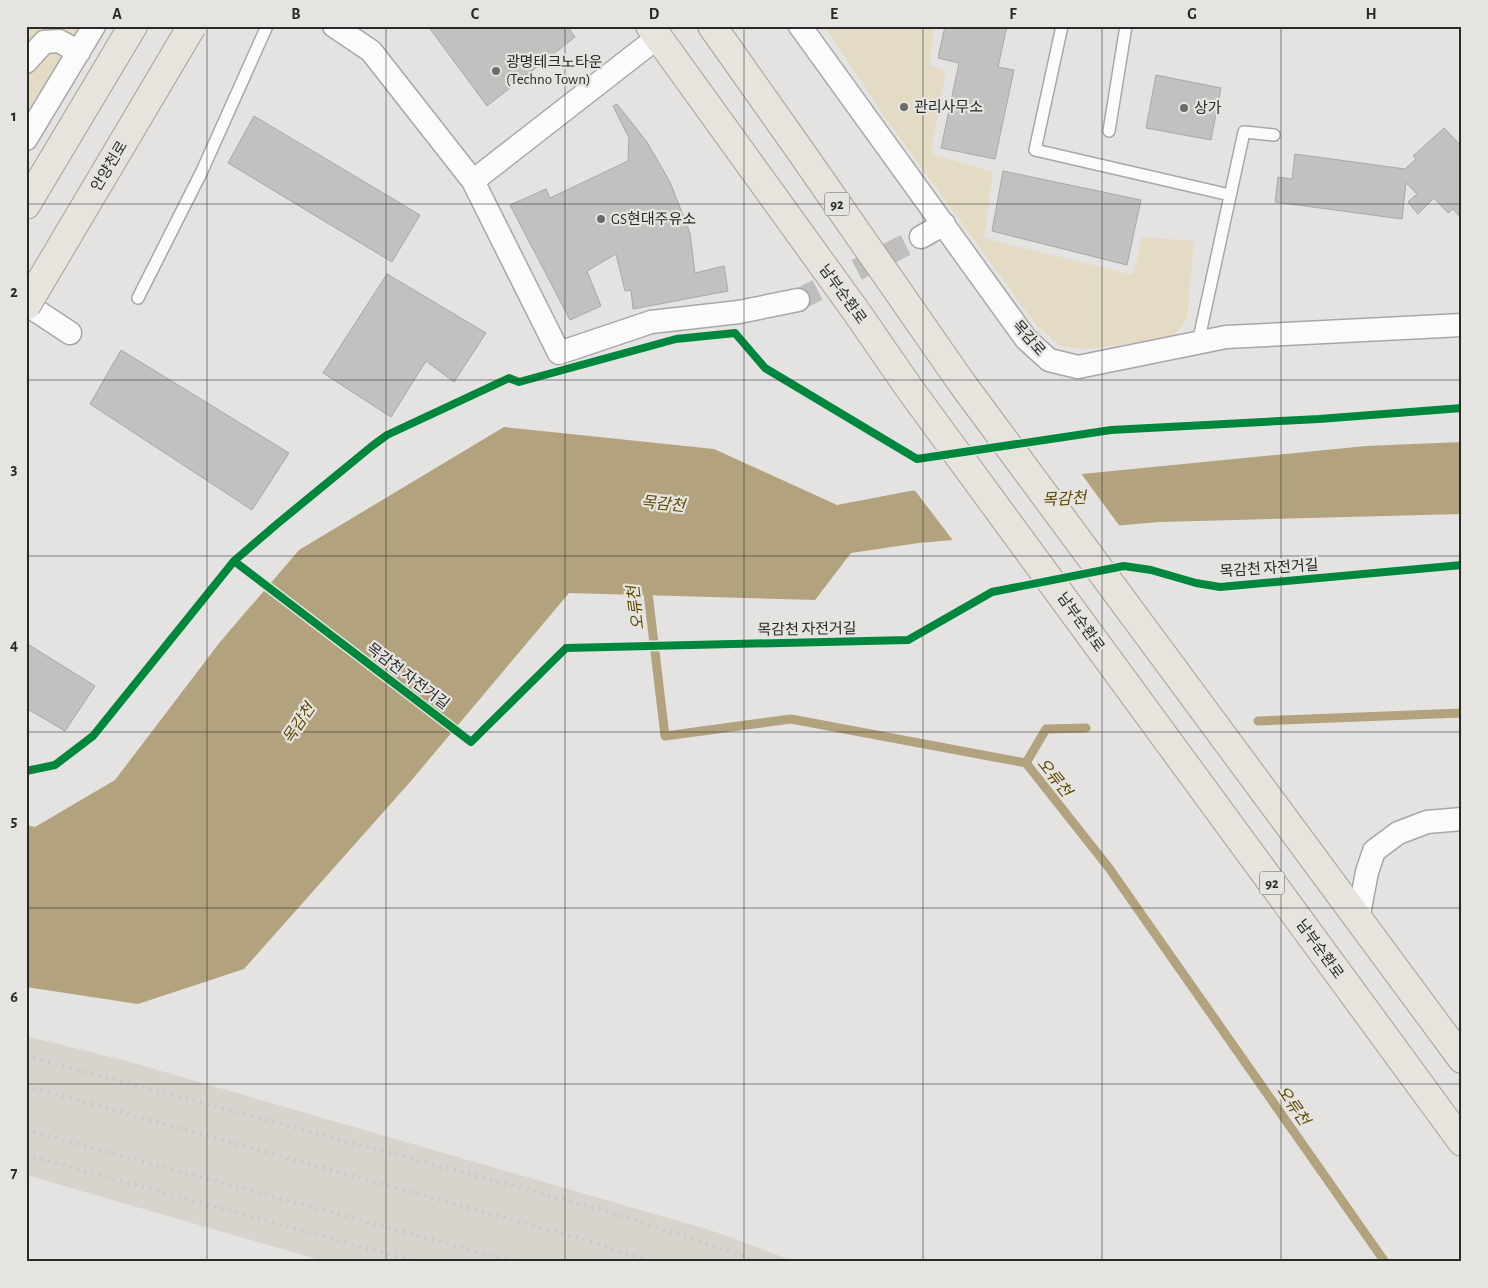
<svg xmlns="http://www.w3.org/2000/svg" width="1488" height="1288" font-family="'Alegreya Sans','Noto Sans KR',sans-serif">
	<style>
		.built { fill: #d7d4ce }
		.green { fill: #e4dbc5 }
		.water { fill: #b2a37e }
		.pier { fill: #e4e3e2 }
		.lines { fill: none; stroke-linecap: round; stroke-linejoin: round }
		.stream { stroke: #b2a37e; stroke-width: 9 }
		.building { fill: #c2c1c0; stroke: #a8a8a7 }
		.minor-tunnel { stroke: #bfbebd; stroke-width: 22; stroke-dasharray: 22 11; stroke-linecap: butt }
		.service-casing { stroke: #a8a7a6; stroke-width: 14 }
		.minor-casing { stroke: #a8a7a6; stroke-width: 25 }
		.primary-casing { stroke: #a6a297; stroke-width: 30 }
		.service { stroke: #fbfbfb; stroke-width: 11 }
		.minor { stroke: #fbfbfb; stroke-width: 22 }
		.primary { stroke: #e7e4de; stroke-width: 28 }
		.rail { stroke: #cbcbcb; stroke-width: 4; stroke-dasharray: 2.5 5; stroke-linecap: butt }
		.primary-bridge-casing { stroke: #a6a297; stroke-width: 30; stroke-linecap: butt }
		.primary-bridge { stroke: #e7e4de; stroke-width: 28 }
		.cycleway-casing { stroke: #e5e4e1; stroke-width: 11 }
		.cycleway { stroke: #00873e; stroke-width: 8 }
		.grid { fill: none; stroke: #292928; stroke-width: 1; stroke-opacity: 0.55 }
		.poi-dot { fill: #6a6a69; stroke: #e5e4e1; stroke-width: 2 }
		.labels { text-anchor: middle; stroke-width: 4.5; stroke-linejoin: round; paint-order: stroke }
		.shield { fill: #e5e4e1; stroke: #616160; stroke-width: 1 }
		.shield-label { font-size: 14px; font-weight: bold; fill: #292928 }
		.poi-label { font-size: 15px; fill: #292928; stroke: #e5e4e1; text-anchor: start }
		.street-label { font-size: 15px; fill: #292928; stroke: #e5e4e1 }
		.water-label { font-size: 16px; font-style: italic; fill: #604902; stroke: #e5e4e1 }
		.neatline { fill: none; stroke: #292928; stroke-width: 2 }
		.grid-label { font-size: 16px; text-anchor: middle; font-weight: bold; fill: #292928 }
	</style>
	<rect width="100%" height="100%" fill="#e4e3e2"/>
	<!-- built -->
	<path class="built" d="M26,1036l97,24 590,171 83,31h-469l-301,-87z"/>
	<!-- green -->
	<path class="green" d="M26,26h71l-71,116z
		M824,26h111l-6,39 17,6 -15,83 62,18 -9,66 149,37 9,-38 52,4 -7,78 -16,20 -87,10 -23,-3 -24,-20 -148,-203z"/>
	<!-- water -->
	<path class="water" d="M504,427l210,22 123,56 73,-14 456,-45 96,-4v72l-303,8 -240,21 -68,10 -36,47 -246,-7 -159,189 -166,187 -106,35 -112,-17v-162l9,2 80,-47 105,-138 79,-92z"/>
	<!-- pier -->
	<path class="pier" d="M1080,472l41,56 -166,15 -42,-55z"/>
	<g class="lines">
		<!-- stream -->
		<path class="stream" d="M647,585l18,151 126,-17 235,44 83,105 276,394
			M1258,721l204,-8
			M1026,763l20,-34 40,-1"/>
	</g>
	<!-- building -->
	<path class="building" d="M428,26h139l8,11 -88,69z
		M945,26h62l-9,41 16,3 -19,89 -54,-11 18,-85 -21,-5z
		M1156,75l65,13 -10,52 -65,-12z
		M617,104l30,38 23,40 20,51 5,40 29,-7 4,25 -95,18 -2,-19 -6,1 -9,-37 -29,17 14,35 -31,14 -60,-115 36,-16 4,9 78,-37 1,-23 -16,-32z
		M254,116l166,99 -28,47 -164,-99z
		M1444,128l18,19v72l-9,-10 -5,4 -14,-15 -16,16 -10,-12 9,-8 -11,-11 -4,36 -127,-17 3,-25 14,2 3,-25 110,15 11,-10 -3,-3z
		M1003,171l138,29 -14,65 -135,-34z
		M387,274l99,59 -32,49 -28,-21 -35,56 -68,-44z
		M121,350l168,103 -37,57 -162,-106z
		M26,643l69,43 -30,45 -39,-23z"/>
	<g class="lines">
		<!-- minor-tunnel -->
		<path class="minor-tunnel" d="M798,300l123,-63"/>
		<!-- service casing -->
		<g class="service-casing">
			<path id="service" d="M1062,26l-27,124 195,45
				M1109,131l17,-105
				M138,298l64,-127 65,-145
				M1198,343l46,-211 30,3"/>
		</g>
		<!-- minor casing -->
		<g class="minor-casing">
			<path id="minor" d="M334,26l37,25 102,130
				M800,26l226,313 23,21 29,7 148,-30 236,-12
				M658,37l-185,144 86,172 92,-31 88,-10 59,-12
				M26,62l18,-20 15,-1 20,11
				M26,139l68,-113
				M921,237l23,-13
				M26,304l44,29
				M1358,919l9,-47 7,-21 24,-18 29,-11 35,-3"/>
		</g>
		<!-- primary casing -->
		<g class="primary-casing">
			<path id="primary" d="M650,26l208,288 51,74 553,754
				M712,26l87,123 162,233 501,677
				M26,205l107,-179"/>
		</g>
		<!-- service -->
		<use href="#service" class="service"/>
		<!-- minor -->
		<use href="#minor" class="minor"/>
		<!-- primary -->
		<use href="#primary" class="primary"/>
		<!-- rail -->
		<path class="rail" d="M26,1056l574,153 162,53
			M26,1086l567,156 58,20
			M26,1130l490,132
			M26,1155l391,107"/>
		<!-- primary-bridge casing -->
		<g class="primary-bridge-casing">
			<path id="primary-bridge" d="M26,306l166,-280"/>
		</g>
		<!-- primary-bridge -->
		<use href="#primary-bridge" class="primary-bridge"/>
		<!-- cycleway casing -->
		<g class="cycleway-casing">
			<path id="cycleway" d="M234,561l237,181 95,-94 342,-8 84,-48 132,-26 27,4 45,13 24,4 242,-22
				M26,771l29,-6 38,-29 141,-175 43,-37 95,-78 15,-11 122,-57 10,4 157,-43 59,-6 30,35 152,91 194,-29 208,-11 143,-11"/>
		</g>
		<!-- cycleway -->
		<use href="#cycleway" class="cycleway"/>
	</g>
	<!-- grid -->
	<path class="grid" d="M207,26v1236M386,26v1236M565,26v1236M744,26v1236M923,26v1236M1102,26v1236M1281,26v1236M26,204h1436M26,380h1436M26,556h1436M26,732h1436M26,908h1436M26,1084h1436"/>
	<!-- markers -->
	<g class="poi-dot">
		<circle cx="496" cy="71" r="5"/>
		<circle cx="904" cy="107" r="5"/>
		<circle cx="1184" cy="108" r="5"/>
		<circle cx="601" cy="219" r="5"/>
	</g>
	<g class="labels">
		<!-- shield labels -->
		<g class="shield">
			<rect x="824.5" y="192.5" width="25" height="23" rx="4"/>
			<rect x="1259.5" y="871.5" width="25" height="23" rx="4"/>
		</g>
		<g class="shield-label">
			<text x="837" y="209">92</text>
			<text x="1272" y="888">92</text>
		</g>
		<!-- poi labels -->
		<g class="poi-label">
			<text x="506" y="67">광명테크노타운<tspan x="506" dy="17">(Techno Town)</tspan></text>
			<text x="914" y="112">관리사무소</text>
			<text x="1194" y="113">상가</text>
			<text x="611" y="224">GS현대주유소</text>
		</g>
		<!-- street labels -->
		<g class="street-label">
			<text transform="translate(109 166) rotate(-59)" y="5">안양천로</text>
			<text transform="translate(843 294) rotate(54)" y="5">남부순환로</text>
			<text transform="translate(1029 338) rotate(49)" y="5">목감로</text>
			<text transform="translate(1269 568) rotate(-4)" y="5">목감천 자전거길</text>
			<text transform="translate(1081 622) rotate(54)" y="5">남부순환로</text>
			<text transform="translate(807 629) rotate(-1)" y="5">목감천 자전거길</text>
			<text transform="translate(408 676) rotate(37)" y="5">목감천 자전거길</text>
			<text transform="translate(1320 949) rotate(54)" y="5">남부순환로</text>
		</g>
		<!-- water labels -->
		<g class="water-label">
			<text transform="translate(1064 498) rotate(-3)" y="6">목감천</text>
			<text transform="translate(663 503) rotate(6)" y="6">목감천</text>
			<text transform="translate(635 608) rotate(-97)" y="6">오류천</text>
			<text transform="translate(298 723) rotate(-56)" y="6">목감천</text>
			<text transform="translate(1055 777) rotate(51)" y="6">오류천</text>
			<text transform="translate(1294 1105) rotate(55)" y="6">오류천</text>
		</g>
	</g>
	<!-- border -->
	<rect width="1488" height="1288" fill="none" stroke="#e5e4e1" stroke-width="55"/>
	<rect x="28" y="28" width="1432" height="1232" class="neatline"/>
	<g class="grid-label">
		<text x="117" y="19">A</text>
		<text x="296" y="19">B</text>
		<text x="475" y="19">C</text>
		<text x="654" y="19">D</text>
		<text x="834" y="19">E</text>
		<text x="1013" y="19">F</text>
		<text x="1192" y="19">G</text>
		<text x="1371" y="19">H</text>
		<text x="14" y="121">1</text>
		<text x="14" y="297">2</text>
		<text x="14" y="474">3</text>
		<text x="14" y="650">4</text>
		<text x="14" y="826">5</text>
		<text x="14" y="1002">6</text>
		<text x="14" y="1178">7</text>
	</g>
</svg>
